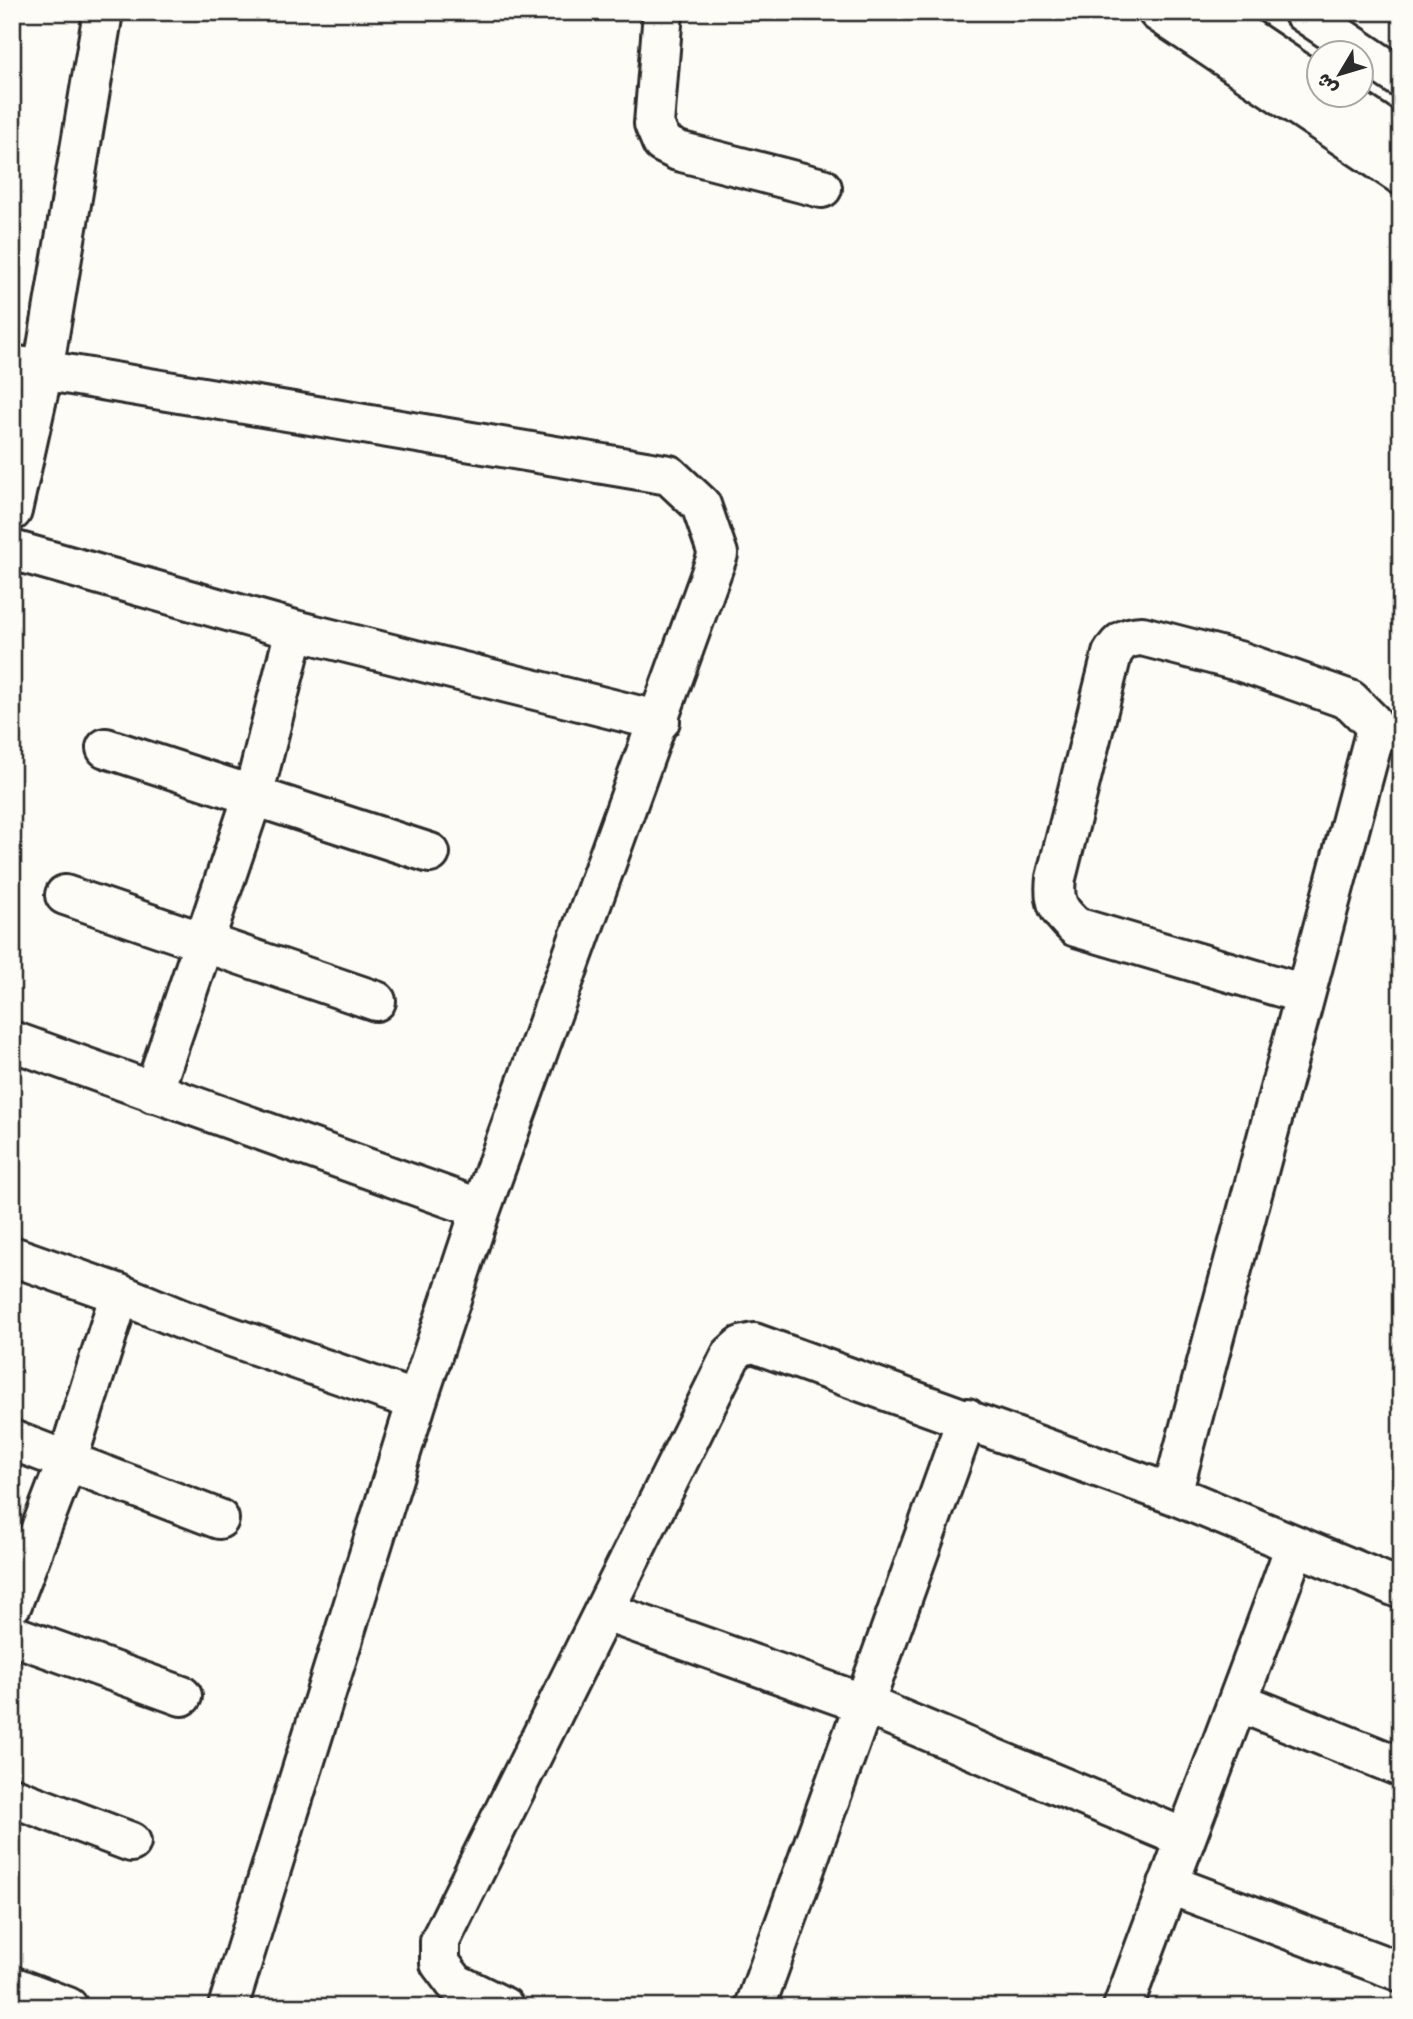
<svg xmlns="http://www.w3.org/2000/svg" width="1413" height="2019" font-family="Kalam,'Playpen Sans Arabic',sans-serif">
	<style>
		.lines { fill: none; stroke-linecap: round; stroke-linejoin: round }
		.minor-casing { stroke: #2b2b2b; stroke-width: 44 }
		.major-casing { stroke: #2b2b2b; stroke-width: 44 }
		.minor { stroke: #fdfcf7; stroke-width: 38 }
		.major { stroke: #fdfcf7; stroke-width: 38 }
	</style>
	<rect width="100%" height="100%" fill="#fdfcf7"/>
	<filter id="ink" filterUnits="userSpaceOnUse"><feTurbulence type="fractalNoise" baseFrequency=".0143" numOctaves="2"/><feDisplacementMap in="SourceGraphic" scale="14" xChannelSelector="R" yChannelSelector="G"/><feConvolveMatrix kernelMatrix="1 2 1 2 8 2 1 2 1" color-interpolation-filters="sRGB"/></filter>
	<g filter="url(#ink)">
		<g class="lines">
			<!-- minor casing -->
			<g class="minor-casing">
				<path id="minor" d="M663,12l-9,112 8,19 16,8 144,37
					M1209,12l109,73
					M1333,94l68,46
					M12,365l657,110 32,30 17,49 -237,655 -64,192 -189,606
					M12,511l31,-140 60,-359
					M12,550l283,80 365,91
					M106,748l324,105
					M65,895l311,106
					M12,1041l469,168
					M153,1093l100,-297 42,-166
					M12,1256l108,38
					M12,1440l207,79
					M1172,1494l203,-761 -3,-11 -22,-22 -108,-38 -100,-26c-15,1 -22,4 -30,18l-56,224c-3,24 2,33 20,49l228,67
					M12,1604l55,-143 53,-167 63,26 234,81
					M606,1612l258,92 320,134
					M12,1635l170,61
					M1239,1702l162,65
					M12,1797l119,45
					M1168,1884l233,88
					M12,1986l56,21
					M504,2007l-49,-24 -15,-20v-22l291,-586 10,-9 13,-3 418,151 229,95
					M755,2007l212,-589
					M1123,2007c56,-154 117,-307 172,-461"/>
			</g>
			<!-- major casing -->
			<g class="major-casing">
				<path id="major" d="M1158,12l243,163
					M1303,12l98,66"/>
			</g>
			<!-- minor -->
			<use href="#minor" class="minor"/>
			<!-- major -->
			<use href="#major" class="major"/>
		</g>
	</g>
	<!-- margin -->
	<rect width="1413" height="2019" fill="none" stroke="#fdfcf7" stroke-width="42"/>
	<rect x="21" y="21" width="1371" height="1977" fill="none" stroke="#2b2b2b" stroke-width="2.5" filter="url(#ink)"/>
	<!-- north arrow -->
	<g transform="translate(1340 74) rotate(232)"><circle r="33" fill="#fdfcf7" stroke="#a9a8a5" stroke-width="2"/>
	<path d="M0-5L12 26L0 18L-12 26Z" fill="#2b2b2b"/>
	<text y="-10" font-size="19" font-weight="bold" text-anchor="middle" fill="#2b2b2b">ش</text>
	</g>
</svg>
